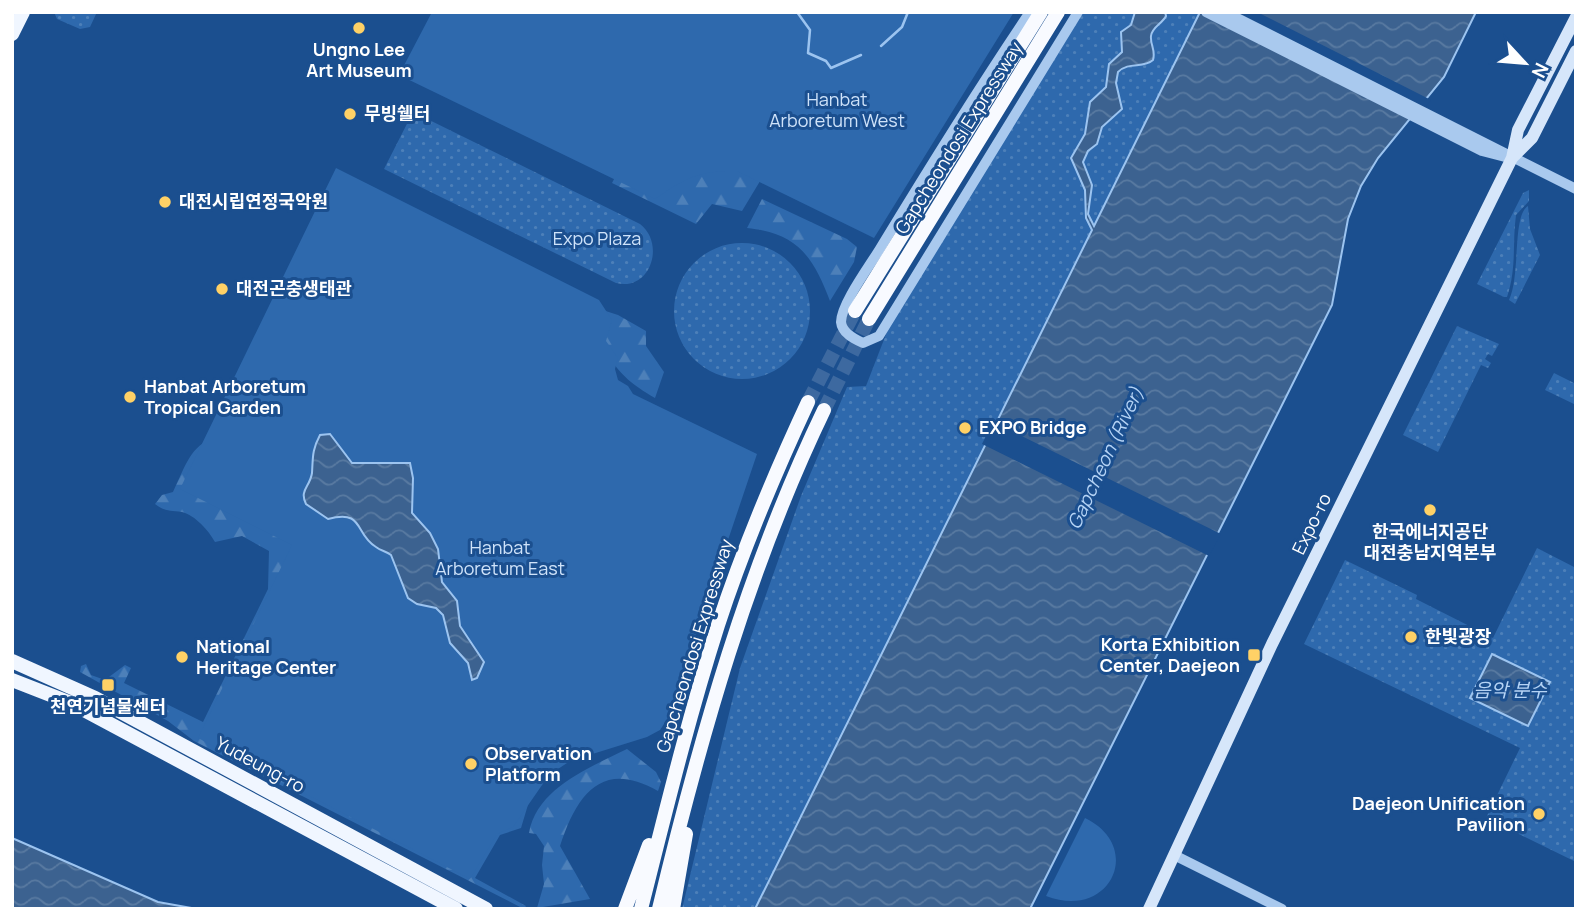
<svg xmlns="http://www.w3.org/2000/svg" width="1588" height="921" font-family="Manrope,'Noto Sans KR',sans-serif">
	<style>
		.grass { fill: url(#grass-dots) }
		.forest { fill: url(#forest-firs) }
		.garden { fill: #2e69ad }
		.water { fill: url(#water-waves); stroke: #9cc4f0; stroke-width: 2 }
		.pier { fill: #1b4f8f }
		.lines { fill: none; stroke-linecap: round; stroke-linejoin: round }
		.stream { stroke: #9cc4f0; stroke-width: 2.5 }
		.trunk-tunnel { stroke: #3d69a0; stroke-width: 14; stroke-dasharray: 14 7; stroke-linecap: butt }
		.tertiary { stroke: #a9c9ee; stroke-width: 10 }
		.secondary { stroke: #d6e6fa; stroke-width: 12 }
		.primary { stroke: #f0f6ff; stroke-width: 14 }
		.trunk { stroke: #f8faff; stroke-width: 14 }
		.poi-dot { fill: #ffd166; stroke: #1b4f8f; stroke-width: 2.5 }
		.labels { text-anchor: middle; stroke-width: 6; stroke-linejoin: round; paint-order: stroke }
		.poi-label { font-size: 18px; font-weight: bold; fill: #fff; stroke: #1b4f8f; text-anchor: start }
		.park-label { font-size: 18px; fill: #cfe3fa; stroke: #1b4f8f }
		.street-label { font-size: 18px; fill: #fff; stroke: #1b4f8f }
		.water-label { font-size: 19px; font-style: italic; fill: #b5d3f5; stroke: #1b4f8f }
	</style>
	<defs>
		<pattern id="grass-dots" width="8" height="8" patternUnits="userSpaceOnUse" patternTransform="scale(1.75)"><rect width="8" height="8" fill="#2e69ad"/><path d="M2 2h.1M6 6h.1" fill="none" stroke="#4d80b9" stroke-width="1.8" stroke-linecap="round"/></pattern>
		<pattern id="forest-firs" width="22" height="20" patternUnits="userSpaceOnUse" patternTransform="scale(1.75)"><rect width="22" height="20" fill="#2e69ad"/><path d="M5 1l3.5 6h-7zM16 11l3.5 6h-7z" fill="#4d80b9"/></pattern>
		<pattern id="water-waves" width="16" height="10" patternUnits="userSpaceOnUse" patternTransform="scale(1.75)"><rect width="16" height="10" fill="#3c6290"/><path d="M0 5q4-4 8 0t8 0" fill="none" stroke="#597aa1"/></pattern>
	</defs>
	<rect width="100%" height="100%" fill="#1b4f8f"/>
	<!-- grass -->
	<path class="grass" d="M54,12h43l-7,15 -10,2 -23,-10z
		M1083,12h117l-445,897h-73l58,-241 61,-172 46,-109 19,-1 24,-62z
		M413,112l227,112c26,20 10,68 -24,59l-232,-114z
		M1529,190v11l-13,14c-4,28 1,53 -9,82h-3l-27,-13 46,-91z
		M1528,206l2,23 10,26 -25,49 -6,-4c12,-26 3,-84 19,-94z
		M674 311a68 68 0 1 1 136 0a68 68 0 1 1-136 0Z
		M1457,326l42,18 -7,12 -4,-2 -3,5 6,4 -3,5 -7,-3 -43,87 -35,-17z
		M1554,373l22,11v21l-31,-15z
		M1537,548l39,20v294l-90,-44 34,-70 -216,-104 41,-84 72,35 -1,4 77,39z"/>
	<!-- forest -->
	<path class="forest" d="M637,135l137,23 -32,53 -30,-7 -16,20 -84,-41z
		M762,199l85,40 10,8 -3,15 -24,39c-17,-45 -33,-68 -83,-73z
		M593,307l25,8 28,16v15l18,26 -9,26c-46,-27 -48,-43 -62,-91z
		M210,440l76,92 244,266 -9,30 -21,7 -25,43 51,28 -2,3 -330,-168 -26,-20 -88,-49 1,-6 5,-2 5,11 14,5 20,-15 6,3 -7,15 79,39 65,-133 1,-38 -27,-15 -27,6c-6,-11 -20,-27 -33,-30 -12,-2 -17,0 -27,-8l7,-9 11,-3c9,-18 17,-46 37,-52z
		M627,749l29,23 5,10 -3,9c-56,-32 -81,3 -98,55l30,53 -53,9 7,-24 -2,-19 2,-19 -8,-12 -7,-1c8,-45 60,-65 98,-84z"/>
	<!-- garden -->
	<path class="garden" d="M432,12h582l-140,226 -137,-67c-37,-1 -52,7 -82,28l-256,-124z
		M336,168l263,132 13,20 -6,21 12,17 -3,11 3,11 10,6 5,8 124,60 -89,264 -8,12 -13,7 -77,24 -21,14 -36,52 -16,7 -27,45 -272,-141 94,-193 -112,-56z
		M1085,818c60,29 25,103 -39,78z"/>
	<!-- water -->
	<path class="water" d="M1135,12h30l1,4c-4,8 -14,11 -15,20 -1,9 5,14 2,24 -10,9 -24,1 -35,12l-2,11 6,26 -20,18 -5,17 -9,7 -5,11 9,23 -4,29 6,12 106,-214h276l-32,65 -66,81 -17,28 -13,33 -16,86 -302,604h-275l337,-679 -6,-12 -1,-28 -14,-32 14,-24 5,-32 16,-15 3,-23 13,-12 -1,-20 10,-7z
		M330,434l22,29h58l3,15 -1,35 18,20 8,16 4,33 15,19 3,25 24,36 -7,16 -5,2 -4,-17 -18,-20 -7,-28 -7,-7 -19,-4 -9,-6 -17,-43c-5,-4 -10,-4 -15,-8 -22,-13 -11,-38 -48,-28l-22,-15c-7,-14 4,-17 6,-31 1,-16 0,-23 8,-38z
		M1492,654l58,28 -22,44 -58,-28z
		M12,838l146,64 39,7h-185z"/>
	<!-- pier -->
	<path class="pier" d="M1196,12h61l174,88 -19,24v-5z
		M993,422l228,112 -12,22 -227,-112z"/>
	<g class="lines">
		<!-- stream -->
		<path class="stream" d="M797,12l13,18 -2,23 18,8 5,7 30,-13
			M881,46l21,-19 6,-15"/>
		<!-- trunk-tunnel -->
		<path class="trunk-tunnel" d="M808,402l47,-91
			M824,410l45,-91"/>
		<!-- tertiary -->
		<path class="tertiary" d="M1030,12c-52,77 -101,156 -149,235 -10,17 -40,57 -40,75 1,11 13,17 22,21l16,-7 199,-324
			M1206,12l276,139 27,7
			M1225,12l351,177
			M1174,855l108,54"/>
		<!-- secondary -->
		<path class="secondary" d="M1512,158l20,-20 44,-87
			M1149,909l123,-265 240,-486 6,-28 58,-113"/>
		<!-- primary -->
		<path class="primary" d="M12,34l11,-22
			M12,661l83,37 391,211
			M12,680l59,23 385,206"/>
		<!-- trunk -->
		<path class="trunk" d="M855,311l186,-299
			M869,319l189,-307
			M625,909l24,-64
			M641,909c24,-95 47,-190 77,-284 25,-76 56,-150 90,-223
			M659,909c41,-171 89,-341 165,-499
			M673,909l13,-75"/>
	</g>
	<!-- markers -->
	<g class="poi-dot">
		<circle cx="359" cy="28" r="7"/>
		<circle cx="350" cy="114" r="7"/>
		<circle cx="165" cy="202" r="7"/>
		<circle cx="222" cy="289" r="7"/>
		<circle cx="130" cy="397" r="7"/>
		<circle cx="965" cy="428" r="7"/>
		<circle cx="1430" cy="510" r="7"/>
		<circle cx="1411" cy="637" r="7"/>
		<rect x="1247" y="648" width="14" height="14" rx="3.5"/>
		<circle cx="182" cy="657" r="7"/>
		<rect x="101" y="678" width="14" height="14" rx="3.5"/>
		<circle cx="471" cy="764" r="7"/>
		<circle cx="1539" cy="814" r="7"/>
	</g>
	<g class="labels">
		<!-- poi labels -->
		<g class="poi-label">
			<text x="359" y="56" text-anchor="middle">Ungno Lee<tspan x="359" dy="21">Art Museum</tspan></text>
			<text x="364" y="120">무빙쉘터</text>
			<text x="179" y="208">대전시립연정국악원</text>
			<text x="236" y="295">대전곤충생태관</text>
			<text x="144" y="393">Hanbat Arboretum<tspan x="144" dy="21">Tropical Garden</tspan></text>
			<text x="979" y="434">EXPO Bridge</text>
			<text x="1430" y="538" text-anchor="middle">한국에너지공단<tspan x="1430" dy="21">대전충남지역본부</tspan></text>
			<text x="1425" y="643">한빛광장</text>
			<text x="1240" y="651" text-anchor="end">Korta Exhibition<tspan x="1240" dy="21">Center, Daejeon</tspan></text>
			<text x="196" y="653">National<tspan x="196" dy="21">Heritage Center</tspan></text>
			<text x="108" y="713" text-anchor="middle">천연기념물센터</text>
			<text x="485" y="760">Observation<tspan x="485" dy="21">Platform</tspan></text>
			<text x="1525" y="810" text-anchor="end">Daejeon Unification<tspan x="1525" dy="21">Pavilion</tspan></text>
		</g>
		<!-- park labels -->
		<g class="park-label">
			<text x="837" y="106">Hanbat<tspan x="837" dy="21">Arboretum West</tspan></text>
			<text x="597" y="245">Expo Plaza</text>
			<text x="500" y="554">Hanbat<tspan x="500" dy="21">Arboretum East</tspan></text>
		</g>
		<!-- street labels -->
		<g class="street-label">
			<text transform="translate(959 138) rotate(-58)" y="6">Gapcheondosi Expressway</text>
			<text transform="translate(1312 524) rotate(-64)" y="6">Expo-ro</text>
			<text transform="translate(695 646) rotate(-73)" y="6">Gapcheondosi Expressway</text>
			<text transform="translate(260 765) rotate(28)" y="6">Yudeung-ro</text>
		</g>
		<!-- water labels -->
		<g class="water-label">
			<text transform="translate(1105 458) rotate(-65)" y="7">Gapcheon (River)</text>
			<text x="1510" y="697">음악 분수</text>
		</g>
	</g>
	<!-- border -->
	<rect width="1588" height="921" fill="none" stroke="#ffffff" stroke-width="28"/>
	<!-- north arrow -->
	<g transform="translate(1525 63) rotate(116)" stroke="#1b4f8f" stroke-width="5" paint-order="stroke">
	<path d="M0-5L12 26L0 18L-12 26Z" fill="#ffffff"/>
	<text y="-10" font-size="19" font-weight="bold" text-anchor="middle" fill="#ffffff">N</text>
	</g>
</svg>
